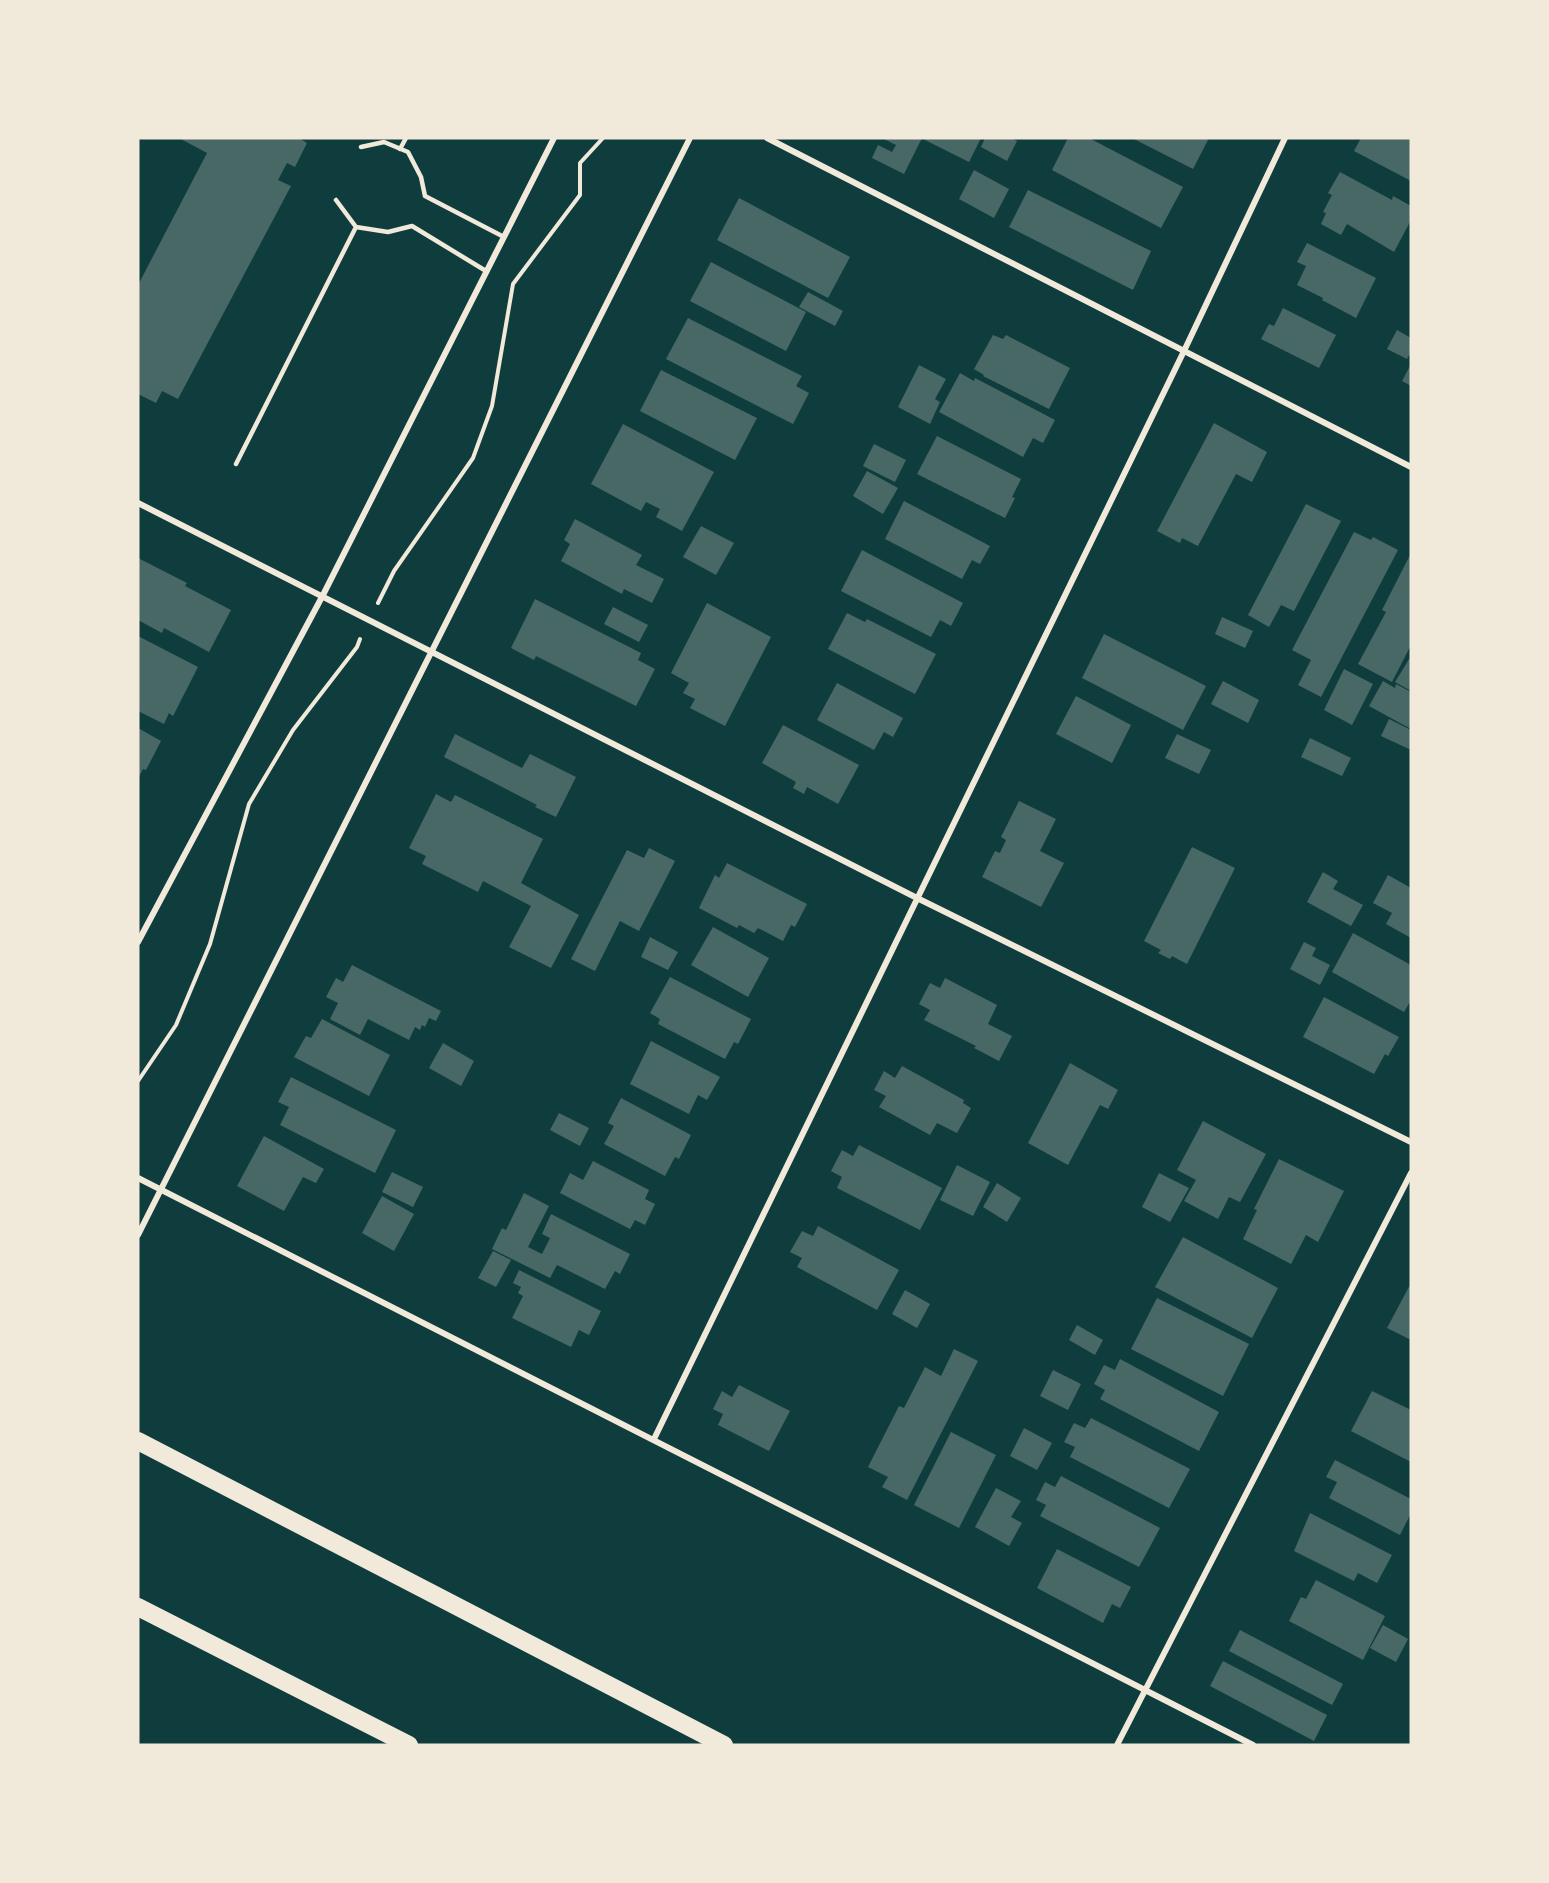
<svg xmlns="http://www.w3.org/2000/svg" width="1549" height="1883" font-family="'Libre Baskerville',serif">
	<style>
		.building { fill: #486865 }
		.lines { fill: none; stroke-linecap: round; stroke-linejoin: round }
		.path { stroke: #f1e9da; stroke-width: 4 }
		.service { stroke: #f1e9da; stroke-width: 4.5 }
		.minor { stroke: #f1e9da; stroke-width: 6 }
		.motorway { stroke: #f1e9da; stroke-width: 18 }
	</style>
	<rect width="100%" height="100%" fill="#0f3d3e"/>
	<!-- building -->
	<path class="building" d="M179,138h120l8,5 -12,24 -8,-4 -9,17 13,6 -113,213 -16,-8 -6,12 -18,-9v-109l69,-132z
		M882,138h40l-18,36 -32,-16 6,-13 14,7 4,-7z
		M926,138h55l-12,24 -44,-22z
		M985,138h27l5,3 -10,20 -26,-14z
		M1068,138h21l94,49 -22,41 -109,-58z
		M1132,138h77l-16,31z
		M1361,138h50v43l-57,-30z
		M974,170l35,19 -15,29 -35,-19z
		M1340,172l52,28 1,-4 18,10v14l-17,32 -47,-28 -6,11 -20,-11 5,-11 -3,-1 9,-17 -4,-2z
		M1028,190l123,61 -18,39 -124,-63z
		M739,198l111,59 -22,41 -111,-58z
		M1307,243l69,35 -20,40 -34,-18 1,-2 -26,-13 9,-19 -9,-4z
		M711,262l95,50 -20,39 -96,-50z
		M808,292l35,19 -8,15 -36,-19z
		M1283,308l53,27 -17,33 -58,-29 8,-15 5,2z
		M688,318l114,58 -6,10 13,7 -16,31 -127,-65z
		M1397,330l14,8v14l-4,7 -20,-10z
		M993,335l10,4 3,-4 64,33 -21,41 -66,-33 1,-1 -10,-6z
		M1411,364v22l-9,-5z
		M919,365l27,14 -11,20 5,3 -10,22 -32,-17z
		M661,370l96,48 -22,42 -95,-49z
		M960,373l14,8 1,-3 80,42 -12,23 -10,-5 -10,19 -84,-45z
		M1214,423l53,29 -15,30 -16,-8 -38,72 -16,-8 -2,5 -23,-12z
		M623,424l91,48 -32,59 -26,-14 4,-8 -14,-7 -5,9 -50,-27z
		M937,436l84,43 -9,18 3,1 -10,20 -88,-44z
		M874,444l32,16 -11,22 -32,-16z
		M867,471l31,17 -15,26 -30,-18z
		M904,501l86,45 -10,18 -8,-4 -10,19 -77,-40z
		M1306,504l35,17 -47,90 -13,-6 -12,22 -21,-12z
		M575,519l67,36 -6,10 28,14 -12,24 -28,-14 -2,5 -61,-33 9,-17 -6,-4z
		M701,526l33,17 -18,32 -33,-18z
		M1354,532l17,8 2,-3 25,13 -77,147 -23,-12 13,-25 -19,-10z
		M862,550l101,53 -12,23 -11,-6 -9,17 -90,-46z
		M1411,553v92l-19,37 -34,-18 28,-52 -4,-2z
		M138,558l49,25 -2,3 46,24 -22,42 -45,-24 -2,5 -24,-13z
		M535,599l106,54 -3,7 17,9 -19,37 -100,-50 -2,4 -23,-12z
		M707,603l64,34 -46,89 -35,-18 5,-9 -12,-6 6,-10 -18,-10z
		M613,607l35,18 -9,17 -35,-18z
		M847,613l18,9 2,-3 69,35 -21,40 -87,-45z
		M1222,617l31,14 -8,17 -30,-14z
		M1104,634l102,52 -23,44 -101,-52z
		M138,636l60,31 -25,49 -4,-3 -5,11 -26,-13z
		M1411,656v35l-16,-9z
		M1344,669l29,15 -21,41 -28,-15z
		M1223,681l36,19 -11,23 -37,-19z
		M1383,681l12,7 1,-4 15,8v37l-42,-23z
		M837,683l66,35 -10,19 -9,-5 -10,18 -57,-30z
		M1076,696l55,29 -19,38 -56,-29z
		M1389,719l22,11v20l-30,-14z
		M783,725l76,40 -21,39 -31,-17 -3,7 -11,-6 3,-6 -34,-19z
		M138,728l23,13 -15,29 -3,-1 -5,10z
		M455,734l67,34 8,-14 46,23 -20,40 -21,-10 2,-2 -93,-48z
		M1177,734l34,16 -12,24 -34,-16z
		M1310,738l41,20 -9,18 -41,-19z
		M436,794l15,8 4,-7 88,44 -22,44 58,32 -28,53 -42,-21 22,-41 -48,-25 -5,11 -56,-28 4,-8 -17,-8z
		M1019,801l37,18 -16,32 24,12 -23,44 -59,-30 13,-26 5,2 6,-13 -5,-3z
		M1192,847l43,21 -48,96 -15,-8 -2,3 -12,-6 3,-3 -17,-9z
		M649,848l26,13 -36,70 -19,-10 -25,50 -24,-12 56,-109 17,8z
		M727,863l80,41 -12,23 -4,-2 -8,16 -25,-13 -4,5 -15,-8 -2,3 -38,-20 16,-33 4,3z
		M1323,872l15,9 -5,8 30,16 -12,21 -44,-24z
		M1388,875l23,13v50l-25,-14 6,-11 -19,-10z
		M713,927l56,31 -21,39 -57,-32z
		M1353,933l58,32v35l-7,12 -72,-40z
		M650,937l28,15 -10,18 -27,-13z
		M1304,942l12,6 -4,8 18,9 -10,20 -30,-16z
		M352,965l89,46 -5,10 -7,-3 -4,9 -3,-2 -2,5 -5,-3 -6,13 -41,-21 -8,16 -30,-16 8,-16 -12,-6 10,-19 7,4z
		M670,977l81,42 -13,25 -4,-2 -9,17 -67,-35 2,-5 -10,-6z
		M945,978l52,27 -9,19 24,12 -13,25 -25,-13 2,-2 -52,-26 6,-10 -11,-6 11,-21 10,5z
		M1324,997l75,40 -11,19 -3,-2 -11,20 -71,-37z
		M322,1019l68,36 -21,41 -75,-39 12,-21 5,2z
		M651,1041l69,36 -13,23 -9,-5 -9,19 -59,-30z
		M443,1043l31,18 -13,25 -32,-18z
		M1070,1063l48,27 -10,19 -8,-4 -32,60 -40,-22z
		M902,1066l62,34 -1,3 8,5 -14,25 -20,-10 -7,12 -51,-28 7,-11 -12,-6 10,-19 11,7z
		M291,1077l105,53 -21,43 -95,-48 9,-18 -11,-5z
		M621,1098l70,37 -12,24 -4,-2 -10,19 -61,-32 10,-18 -6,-3z
		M559,1113l30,15 -9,18 -30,-16z
		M1203,1121l63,33 -26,48 -11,-5 -11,22 -34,-18 12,-21 -19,-10z
		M264,1136l60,33 -8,14 -13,-6 -19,34 -47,-25z
		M859,1145l83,43 -22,42 -83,-42 5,-11 -11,-6 11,-21 11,6z
		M1279,1159l65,32 -26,51 -12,-7 -15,29 -48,-25 14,-29 -3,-1z
		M593,1161l56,29 -4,9 10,5 -10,21 -10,-5 -5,9 -70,-36 10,-20 13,7z
		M957,1165l33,17 -17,34 -33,-16z
		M392,1172l31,15 -10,20 -31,-15z
		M1159,1173l30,15 -19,34 -28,-15z
		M997,1183l24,15 -14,24 -24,-15z
		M524,1193l25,13 -21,41 14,7 8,-16 -8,-4 9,-20 79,40 -10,20 -5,-3 -10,18 -48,-24 -7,13 -58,-29 10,-21 4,2z
		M382,1196l32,18 -20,37 -32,-18z
		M818,1226l81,44 -22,40 -80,-43 5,-9 -12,-6 12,-21 11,5z
		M1183,1237l95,51 -26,50 -97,-51z
		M493,1251l18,9 -15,27 -18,-9z
		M519,1270l82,41 -12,24 -10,-5 -8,17 -59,-29 11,-22 -5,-3 3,-6 -8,-4z
		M1411,1283v57l-24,-12z
		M905,1290l25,14 -13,24 -25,-14z
		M1157,1298l92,46 -26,52 -92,-47z
		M1077,1325l26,15 -8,15 -26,-15z
		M954,1349l24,12 -71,139 -25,-13 6,-10 -20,-10 31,-61 5,2 21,-41 16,9z
		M1120,1359l99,53 -20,39 -99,-52 5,-9 -11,-6 10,-19 11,5z
		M1053,1370l28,14 -13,26 -28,-14z
		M739,1385l51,26 -21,40 -51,-26 5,-11 -10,-5 9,-18 10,6z
		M1372,1391l39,19v52l-60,-31z
		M1091,1418l99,51 -21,39 -99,-51 5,-10 -11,-5 10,-19 11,5z
		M1024,1428l28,15 -15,27 -27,-14z
		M951,1432l45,23 -37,73 -45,-23z
		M1335,1460l76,39v14l-11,22 -71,-37 8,-16 -11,-5z
		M1061,1476l99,52 -21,39 -99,-51 6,-11 -10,-5 9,-18 10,5z
		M996,1488l25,13 -10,16 11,6 -13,23 -34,-19z
		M1310,1513l82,42 -15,28 -19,-10 -4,8 -60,-30z
		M1057,1549l74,38 -11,21 -8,-4 -9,19 -66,-35z
		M1316,1580l69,36 -22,44 -74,-39 12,-24 5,2z
		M1383,1625l25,14 -12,23 -26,-14z
		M1240,1630l103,54 -11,21 -103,-54z
		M1223,1661l104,54 -13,26 -104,-55z"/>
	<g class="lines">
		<!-- path -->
		<path class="path" d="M378,603l16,-32 79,-113 19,-52 21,-122 67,-89v-32l23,-25
			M138,1081l38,-56 34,-81 39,-140 44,-74 64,-83 3,-8"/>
		<!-- service -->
		<path class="service" d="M361,147l23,-5 24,10 13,25 4,19 79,41
			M400,149l6,-11
			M336,200l20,27 32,5 24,-6 74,45
			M236,464l120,-237"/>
		<!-- minor -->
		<path class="minor" d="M767,138l644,329
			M138,503l779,395 494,244
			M138,942l185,-347 231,-457
			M138,1178l1115,567
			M138,1235l552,-1097
			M654,1439l530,-1088 101,-213
			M1117,1745l294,-572"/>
		<!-- motorway -->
		<path class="motorway" d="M138,1441l586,304
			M138,1607l271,138"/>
	</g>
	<!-- border -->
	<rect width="1549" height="1883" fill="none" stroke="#f1e9da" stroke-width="279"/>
</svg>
